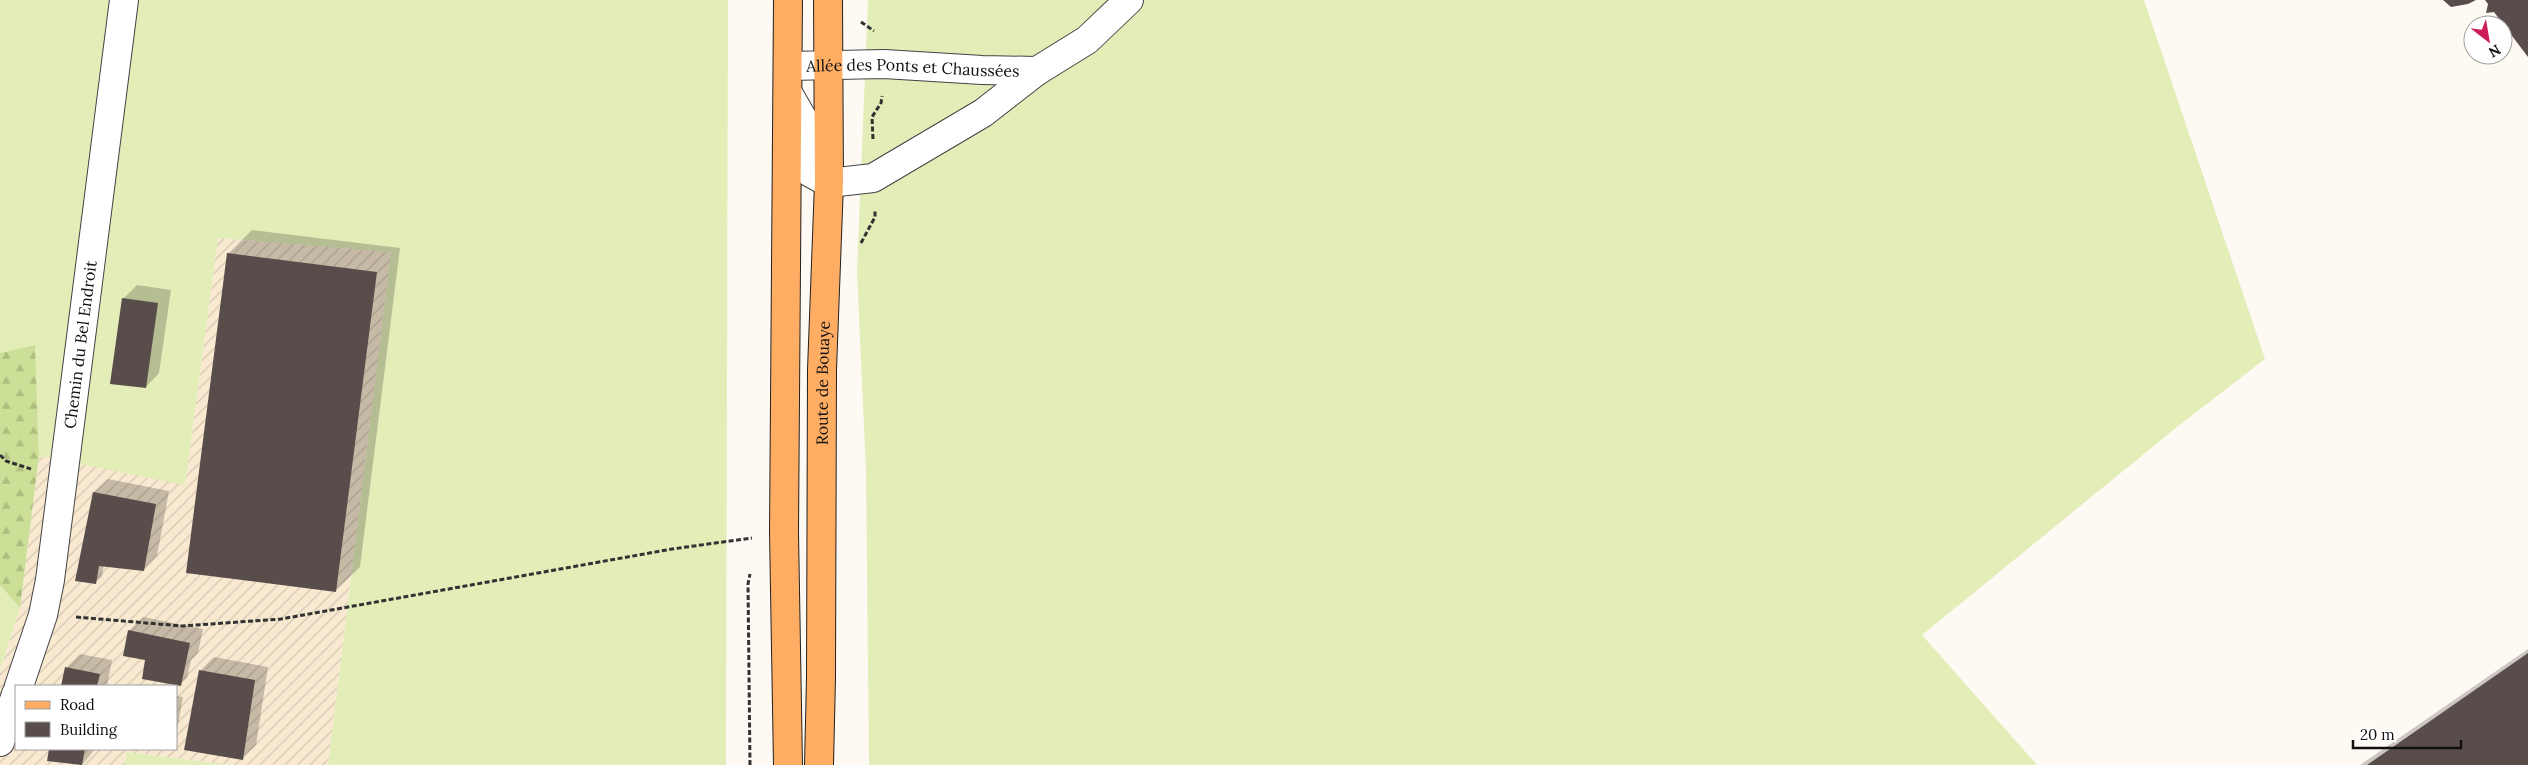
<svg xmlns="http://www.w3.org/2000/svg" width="2528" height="765" font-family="Lora,serif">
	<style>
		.farmland { fill: url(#farmland-furrows); fill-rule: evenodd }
		.grass { fill: #e3edb8 }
		.forest { fill: url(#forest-firs) }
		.shadow { fill: #0003 }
		.building { fill: #594d4b }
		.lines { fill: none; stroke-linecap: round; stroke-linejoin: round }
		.minor-casing { stroke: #434343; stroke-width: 30 }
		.major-casing { stroke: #212121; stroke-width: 30 }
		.path { stroke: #323232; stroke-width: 3; stroke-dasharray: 5 2.5; stroke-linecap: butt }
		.minor { stroke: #fff; stroke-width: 28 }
		.major { stroke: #ffad63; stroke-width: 28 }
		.labels { text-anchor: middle; stroke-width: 5; stroke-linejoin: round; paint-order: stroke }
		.street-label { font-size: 16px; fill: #101010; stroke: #fff }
	</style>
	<defs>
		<pattern id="farmland-furrows" width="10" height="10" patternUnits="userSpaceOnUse" patternTransform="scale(1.25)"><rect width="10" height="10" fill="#f8e9d0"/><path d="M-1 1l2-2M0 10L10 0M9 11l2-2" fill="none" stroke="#d4c7b2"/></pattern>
		<pattern id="forest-firs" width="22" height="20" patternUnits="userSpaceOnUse" patternTransform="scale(1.25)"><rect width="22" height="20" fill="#cbdf96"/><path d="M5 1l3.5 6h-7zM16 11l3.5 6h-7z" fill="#adbe80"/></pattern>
	</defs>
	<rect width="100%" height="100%" fill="#fff9f3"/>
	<!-- farmland -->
	<path class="farmland" d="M218,238l173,14 -63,513h-98l-103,-13 -3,13h-124v-95l20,-62 19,-152 146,28zM16,686h160v63h-160z"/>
	<!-- grass -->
	<path class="grass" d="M0,0h728l-2,765h-398l63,-513 -173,-14 -33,247 -146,-29 -4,-111 -35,8z
		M868,0h1276l121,359 -88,68 -255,208 115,130h-1168l-3,-294 -9,-199z
		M0,585l20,23 -20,62z
		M127,752l103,13h-106z"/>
	<!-- forest -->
	<path class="forest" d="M35,345l4,111 -19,152 -20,-23v-232z"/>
	<!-- shadow -->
	<path class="shadow" d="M252,230l148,18 -40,319 -24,23 -108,-336z
		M137,285l34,5 -12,83 -13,14 -23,-88z
		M108,479l61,12 -12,65 -14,14 -39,-6 -2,12 -7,7 -18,-3 17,-88z
		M143,617l60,12 -5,24 -7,7 -4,18 -7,6 -33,-25 -23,-4 6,-25z
		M2528,649v116h-168z
		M80,654l32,6 -5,26h-44l3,-18z
		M214,657l54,10 -12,78 -14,13 -42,-87z
		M176,696l7,1 -7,39z
		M50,749h45l-13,16 -34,-5z"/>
	<!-- building -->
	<path class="building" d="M2443,0h33l-8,4 -17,3z
		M2485,0h43v57l-34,-45 -8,1 2,-9z
		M227,253l150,19 -41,320 -150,-19z
		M122,298l36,5 -12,85 -36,-4z
		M93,492l63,12 -12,67 -45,-5 -3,18 -21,-3z
		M128,630l62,13 -9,43 -39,-7 3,-19 -22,-4z
		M2528,653v112h-161z
		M65,667l35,7 -3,12h-36z
		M199,670l56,10 -12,80 -59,-10z
		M49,749h36l-3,16 -35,-4z"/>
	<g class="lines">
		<!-- minor casing -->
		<g class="minor-casing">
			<g id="minor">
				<path id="s1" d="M789,66l95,-2 98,6 55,1"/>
				<path d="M788,93l15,26 6,53 20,11 44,-5 110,-65 54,-42 50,-31 42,-40"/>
				<path id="s2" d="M19,686l24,-71 7,-35 74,-580"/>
				<path d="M0,742l16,-48"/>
			</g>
		</g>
		<!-- major casing -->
		<g class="major-casing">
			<g id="major">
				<path d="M788,0l-4,532 4,233"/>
				<path id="s3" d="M819,765l2,-87 1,-308 7,-187 -1,-183"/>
			</g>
		</g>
		<!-- path -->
		<path class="path" d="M861,22l13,9
			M873,139l-1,-22 9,-14 1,-7
			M861,243l14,-26v-7
			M0,455l6,6 25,8
			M76,617l106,9 99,-7 391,-70 80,-11
			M750,765l-2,-181 2,-10"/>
		<!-- minor -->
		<use href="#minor" class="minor"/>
		<!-- major -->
		<use href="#major" class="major"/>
	</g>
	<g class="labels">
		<!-- street labels -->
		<g class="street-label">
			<text dy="6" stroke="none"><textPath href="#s1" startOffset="124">Allée des Ponts et Chaussées</textPath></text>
			<text dy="6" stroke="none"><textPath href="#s2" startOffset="348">Chemin du Bel Endroit</textPath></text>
			<text dy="6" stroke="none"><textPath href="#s3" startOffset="382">Route de Bouaye</textPath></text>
		</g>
	</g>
	<!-- legend -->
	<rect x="15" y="685" width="162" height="65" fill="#ffffff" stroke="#9f9f9f"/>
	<rect x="25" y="701" width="25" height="8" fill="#ffad63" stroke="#9f9f9f"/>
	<text x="60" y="710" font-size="15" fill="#101010">Road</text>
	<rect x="25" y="722" width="25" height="15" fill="#594d4b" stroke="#9f9f9f"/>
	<text x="60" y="735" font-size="15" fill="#101010">Building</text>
	<!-- north arrow -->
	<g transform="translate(2488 40) rotate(149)"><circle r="24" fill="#ffffff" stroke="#9f9f9f"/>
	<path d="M0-4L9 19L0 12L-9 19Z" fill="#cb1d56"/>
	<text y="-8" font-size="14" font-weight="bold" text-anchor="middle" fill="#101010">N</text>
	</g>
	<!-- scale -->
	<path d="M2353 740v8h108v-8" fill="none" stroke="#101010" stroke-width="2.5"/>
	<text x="2360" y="740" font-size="15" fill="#101010" stroke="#ffffff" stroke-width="4" paint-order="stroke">20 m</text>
</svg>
